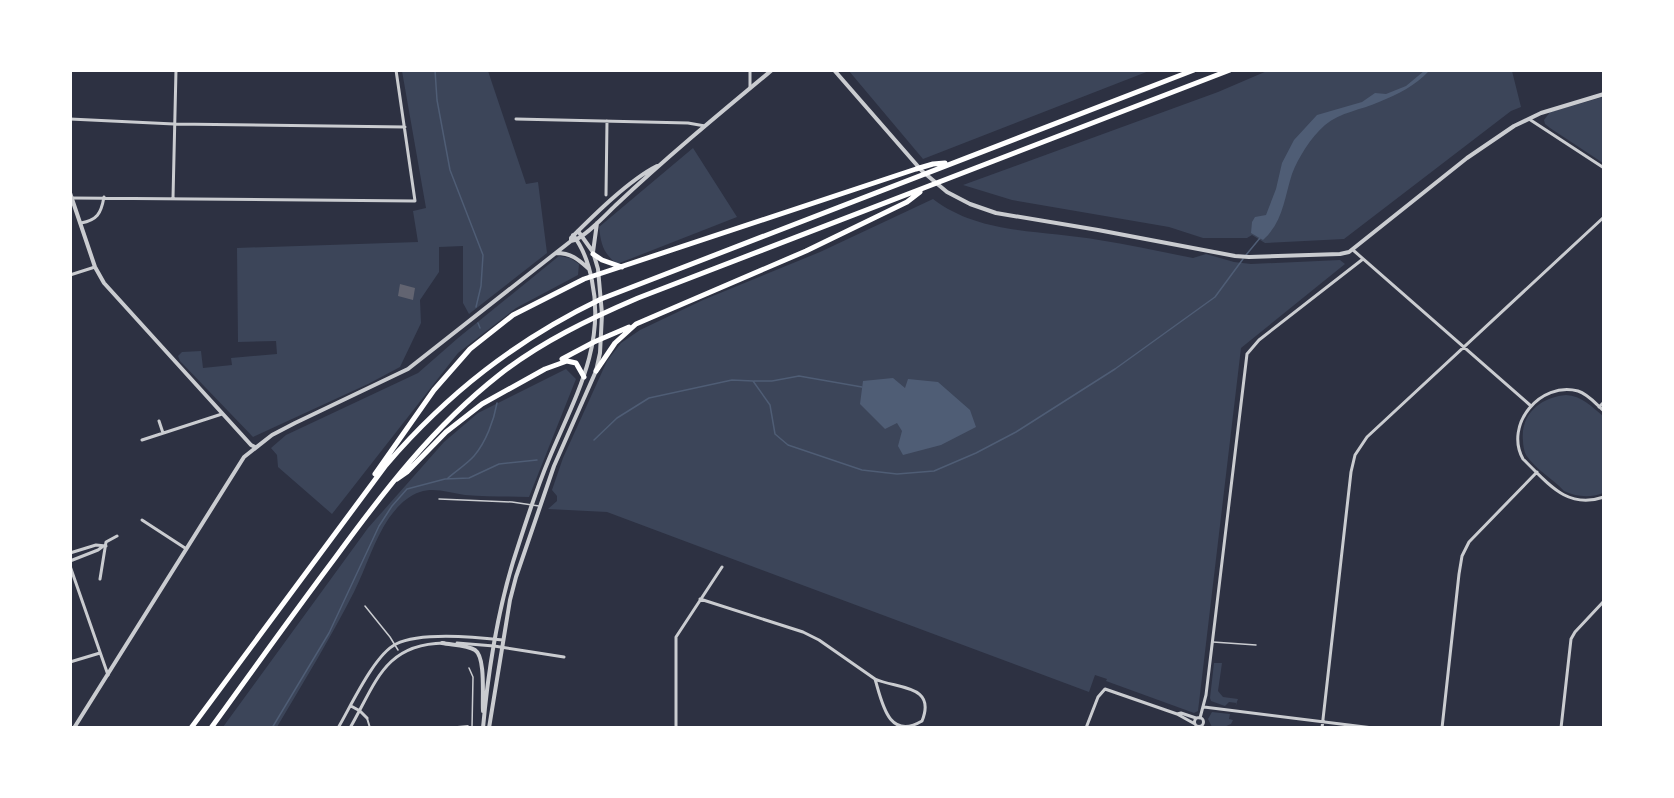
<svg xmlns="http://www.w3.org/2000/svg" width="1674" height="798" font-family="Ubuntu,sans-serif">
	<style>
		.green { fill: #3c4559 }
		.water { fill: #4f5d75 }
		.lines { fill: none; stroke-linecap: round; stroke-linejoin: round }
		.stream { stroke: #4f5d75; stroke-width: 1.5 }
		.building { fill: #626471 }
		.path { stroke: #fff; stroke-width: 1.5 }
		.service { stroke: #caccd0; stroke-width: 1.5 }
		.pedestrian { stroke: #caccd0; stroke-width: 2 }
		.minor { stroke: #caccd0; stroke-width: 3 }
		.tertiary { stroke: #caccd0; stroke-width: 4 }
		.motorway { stroke: #fff; stroke-width: 5 }
	</style>
	<rect width="100%" height="100%" fill="#2d3142"/>
	<!-- green -->
	<path class="green" d="M402,71h86l38,113 12,-2 9,71 -78,61 -6,-11v-57l-24,1v25l-19,28 1,23 -21,44 -32,17 -115,53 -73,-76 -2,-5 4,-4 19,-1 2,17 29,-3 -1,-7 46,-4 -1,-13 -38,1 -1,-94 181,-6 -5,-31 13,-3z
		M849,71h300l-226,88z
		M1267,71h245l9,36 -10,4 -167,128 -79,4 -13,-8 -5,3h-44l-34,-11 -157,-27 -49,-15 255,-93z
		M1603,97h1l-1,66 -53,-35 -5,-4 -1,-4 6,-8z
		M693,148l44,69 -120,47c-14,-11 -16,-20 -18,-37z
		M933,199c47,36 109,31 166,41 31,5 63,12 94,18l13,-4 28,8 17,2 89,-4 5,4 -104,84 -43,363 -4,2 -88,-32 1,-2 -12,-4 -6,17 -482,-180 -59,-3 9,-8v-5l-5,-6 11,-32 44,-97 14,-18 19,-13 63,-30 117,-48z
		M559,256l11,2 9,6 -1,11 -62,33 -58,45 -126,161 -54,-47 -1,-12 -6,-7 15,-13 132,-62 40,-35z
		M566,369l10,10 -47,118c-21,-1 -43,0 -64,-2 -15,-2 -30,-8 -45,-3 -13,4 -23,15 -31,26 -15,22 -23,50 -35,74 -24,47 -51,91 -77,135h-54l145,-199 76,-86 34,-29z
		M1566,395c16,1 25,11 37,21v77c-13,5 -26,4 -39,-2 -11,-12 -29,-22 -38,-36 -2,-4 -3,-10 -3,-14 -3,-27 18,-44 43,-46z
		M1214,663h8l-4,28 5,6 15,2 -3,8 2,-4 -8,-1 -4,4 -14,-5 -1,-3z
		M1212,712l18,2 -1,5 4,1 -2,4 -7,3h-12l-4,-8z"/>
	<!-- water -->
	<path class="water" d="M1424,71h5c-14,15 -31,23 -50,31 -18,8 -38,10 -54,23 -14,12 -27,33 -33,49 -8,25 -9,48 -29,66l-12,-7 1,-11 3,-5 11,-2 10,-26 6,-26 12,-23 23,-25 45,-13 13,-9 11,1 20,-8z
		M893,378l12,10 3,-9 30,3 32,28 6,17 -35,18 -38,10 -5,-9 4,-15 -5,-8 -12,6 -25,-25 3,-23z"/>
	<g class="lines">
		<!-- stream -->
		<path class="stream" d="M435,70l2,30 13,70 33,85 -2,31 -5,21
			M1246,255l14,-17
			M478,323l2,5
			M754,381h18l27,-5 63,11
			M594,440l23,-22 32,-20 83,-18 21,1 17,24 5,29 13,11 74,25 35,4 37,-3 42,-18 40,-21 99,-63 100,-72 28,-38
			M448,478c9,-8 19,-14 26,-22 12,-14 20,-36 23,-53
			M272,728l57,-95 50,-107 13,-20 15,-17 38,-10 24,-1 30,-14 38,-4"/>
	</g>
	<!-- building -->
	<path class="building" d="M400,284l15,4 -2,12 -15,-4z"/>
	<g class="lines">
		<!-- path -->
		<path class="path" d="M440,728l28,-2"/>
		<!-- service -->
		<path class="service" d="M439,499l73,3 27,4
			M365,606l25,31 8,13
			M1213,642l43,3
			M469,668l4,9 -1,51"/>
		<!-- pedestrian -->
		<path class="pedestrian" d="M367,718l3,10"/>
		<!-- minor -->
		<path class="minor" d="M750,88v-18
			M70,119l104,5 231,3
			M516,119l172,4 17,3
			M1529,119l75,49
			M606,195l1,-74
			M72,198l343,3 -19,-131
			M173,198l3,-128
			M81,223c16,-3 20,-9 23,-26
			M1353,250l178,156
			M70,275l25,-8
			M1599,407l5,-5
			M1604,411c-8,-7 -16,-17 -26,-20 -38,-10 -74,34 -55,68 24,23 43,51 81,38
			M159,421l4,12
			M142,440l80,-26
			M142,520l43,28
			M70,553l26,-8 10,1
			M70,561l28,-11 4,-3
			M70,566l38,109
			M100,579l6,-37 11,-6
			M700,599l103,33 16,8 56,39c21,10 62,5 47,42 -34,20 -40,-19 -47,-42
			M457,643l37,3 70,11
			M70,662l30,-9
			M351,706l9,5 7,7
			M1204,707l169,21
			M1177,714l18,10
			M1194.5 722a4.5 4.5 0 1 1 9 0a4.5 4.5 0 1 1-9 0Z
			M1200,718l6,-23 41,-341 12,-14 104,-81
			M338,728c13,-22 36,-73 58,-84 24,-12 81,-7 107,-4
			M350,728c26,-45 34,-84 94,-85
			M676,728v-91l46,-70
			M1086,728l12,-31 7,-8 72,25 4,-1 15,5
			M1322,728l29,-256 4,-17 12,-18 237,-220
			M1442,728l17,-154 3,-18 7,-14 68,-70
			M1561,728l10,-89 4,-7 29,-31"/>
		<!-- tertiary -->
		<path class="tertiary" d="M834,70l88,101 25,21 23,12 26,9 102,17 137,26 14,1 91,-3 9,-2 118,-94 47,-32 27,-13 63,-19
			M70,193l25,74 9,16 147,162 4,2
			M571,241c12,-1 36,-28 46,-37 50,-47 102,-90 155,-134
			M593,252l4,-29
			M556,253c15,0 22,6 33,16
			M442,643c10,2 25,2 33,7 11,7 7,48 8,61
			M74,728l170,-271 28,-22 23,-12 113,-54 163,-128v-3c22,-22 58,-58 86,-72
			M483,728c5,-56 14,-113 30,-166 11,-34 22,-70 36,-103 24,-58 57,-112 43,-178 -3,-16 -8,-32 -19,-46
			M489,728l21,-128 6,-23 38,-111 42,-95 4,-18 2,-39 -4,-45 -5,-17 -15,-21"/>
		<!-- motorway -->
		<path class="motorway" d="M593,254l9,6 20,7
			M562,359l32,-17 35,-15
			M596,371l19,-28 21,-19 170,-73 101,-49 13,-10
			M375,474l59,-84 36,-41 43,-34 71,-36 332,-110 17,-5 12,-1
			M397,479l10,-7 39,-40 36,-28 63,-35 22,-8 9,2 8,14
			M191,728l195,-263c62,-72 130,-125 215,-166l593,-229
			M211,728c41,-57 82,-114 124,-170 49,-67 98,-131 164,-183 42,-33 90,-56 139,-77l592,-228"/>
	</g>
	<!-- border -->
	<rect width="1674" height="798" fill="none" stroke="#ffffff" stroke-width="144"/>
</svg>
